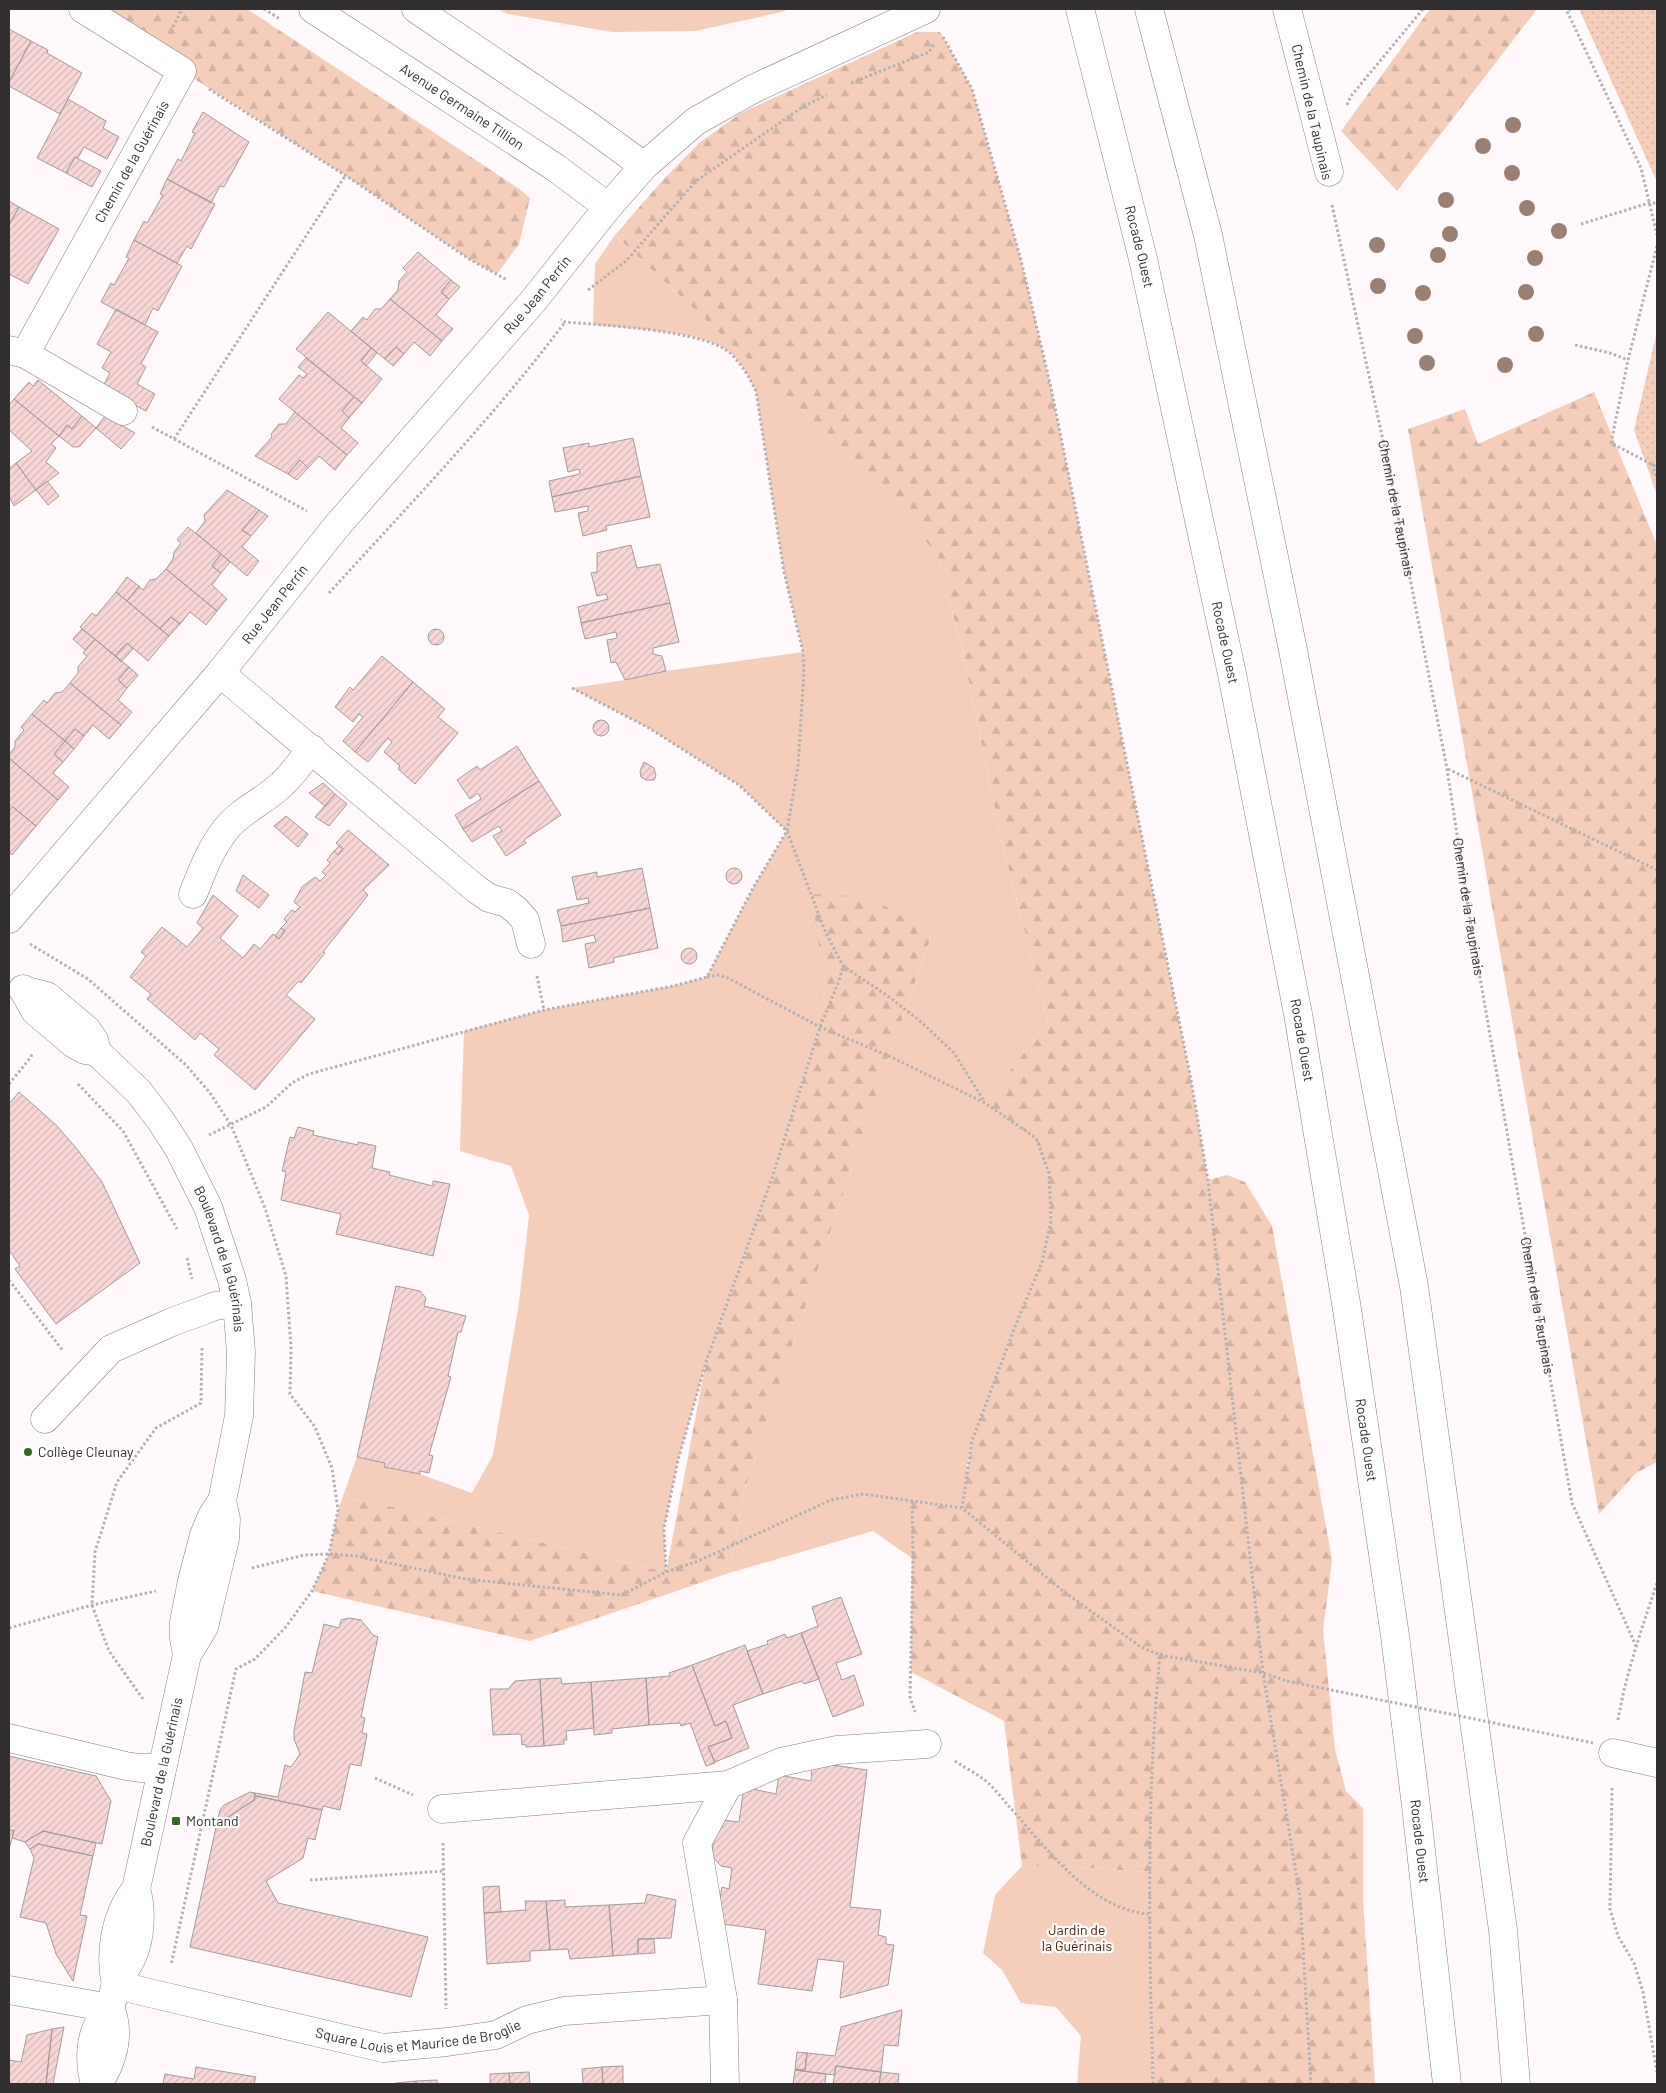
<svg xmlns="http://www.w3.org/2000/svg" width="1666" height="2093" font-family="Barlow,sans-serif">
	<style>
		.green { fill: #f4cebb }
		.forest { fill: url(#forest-firs) }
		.garden { fill: url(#garden-dots) }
		.building { fill: url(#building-hatch); stroke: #a29c9c }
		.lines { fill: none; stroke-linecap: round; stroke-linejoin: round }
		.minor-casing { stroke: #857f82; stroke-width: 29 }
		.highway-casing { stroke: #857f82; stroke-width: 29 }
		.path { stroke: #b5b0b2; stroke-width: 3; stroke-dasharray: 2.5 2.5; stroke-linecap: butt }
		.minor { stroke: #fff; stroke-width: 28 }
		.highway { stroke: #fff; stroke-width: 28 }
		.path-bridge { stroke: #b5b0b2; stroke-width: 3; stroke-dasharray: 2.5 2.5; stroke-linecap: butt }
		.tree { fill: #9a8073 }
		.poi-dot { fill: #3a6624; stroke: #fff; stroke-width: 2 }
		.labels { text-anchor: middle; stroke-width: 4.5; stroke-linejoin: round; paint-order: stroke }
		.street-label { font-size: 14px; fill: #312f30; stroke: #fff }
		.poi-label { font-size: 14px; fill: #312f30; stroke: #fff; text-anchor: start }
		.park-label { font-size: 14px; fill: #481d04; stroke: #fff }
	</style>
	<defs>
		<pattern id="forest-firs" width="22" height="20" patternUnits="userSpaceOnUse" patternTransform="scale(1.25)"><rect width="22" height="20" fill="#f4cebb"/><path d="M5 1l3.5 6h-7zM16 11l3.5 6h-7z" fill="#d2b1a1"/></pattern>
		<pattern id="garden-dots" width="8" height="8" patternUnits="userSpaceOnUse" patternTransform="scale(1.25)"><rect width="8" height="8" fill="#f4cebb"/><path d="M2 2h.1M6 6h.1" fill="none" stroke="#d2b1a1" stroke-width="1.8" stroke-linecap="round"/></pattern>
		<pattern id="building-hatch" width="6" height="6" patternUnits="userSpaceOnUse" patternTransform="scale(1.25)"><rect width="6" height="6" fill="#f8d6d6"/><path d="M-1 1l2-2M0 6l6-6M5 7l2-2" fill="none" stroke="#d5b8b8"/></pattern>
	</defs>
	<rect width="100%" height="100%" fill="#fff9fb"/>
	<!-- green -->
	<path class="green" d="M498,9h291l-7,3 -87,19 -83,1 -104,-18z
		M615,235l270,253 53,69 23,87 41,199 46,179 -63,81 51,35 9,17 4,18 2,48 -9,41 -26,62 -44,117 -5,23v34l-5,10 -50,-7 1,58 -40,-28 -144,42 16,-85 144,-432 43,-122 -89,32 -23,61 -48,151 -66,184 -28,98 -14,68 2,44 -294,-70 -17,-2 -17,10 19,-53 28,6 -1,4 36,7 52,19 21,-38 26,-152 10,-88 -18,-49 -51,-15 4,-120 80,-21 129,-24 34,-9 46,-89 34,-57 -48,-46 -90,-57 -77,-40 53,-8 41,-9 137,-19 -19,-80 -28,-181c-7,-14 -13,-27 -25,-38 -27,-23 -103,-24 -138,-28l2,-61z
		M1022,1866h41l86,6 -1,42 5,170h-76l4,-48 -25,-29 -35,-4 -19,-33 -19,-17 12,-58z"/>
	<!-- forest -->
	<path class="forest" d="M95,9h152l274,181 9,8 -11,46 -22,30 -28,-15 -115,-78 -172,-110z
		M1430,9h107l-140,182 -56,-60z
		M917,32h23l32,57 49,171 30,128 140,692 17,100 19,-5 18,7 27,44 60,334 -9,70 12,119 11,42 17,17v91l12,185h-222l-5,-170 1,-42 -86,-6h-41l-18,-145 -93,-49 1,-171 50,7 10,-67 44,-117 26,-62 9,-41 -2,-48 -13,-34 -51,-36 63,-81 -46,-179 -41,-199 -23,-87 -53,-69 -270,-253 47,-54 37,-38 42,-30z
		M1594,392l63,153v917l-21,11 -37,41 -191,-1085 57,-20 13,35z
		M811,894l59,3 62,37 -43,122 -144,432 -16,85 -199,68 -218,-50 17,-37 9,-44 17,-10 17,2 294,70 40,-210 66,-184 48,-151 1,-68z"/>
	<!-- garden -->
	<path class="garden" d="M1579,9h78v173z
		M1657,331v164l-23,-65z"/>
	<!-- building -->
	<path class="building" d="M9,29l22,12 -22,41z
		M31,41l17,9 -1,3 35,20 -22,41 -51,-28v-4z
		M68,99l38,22 -3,7 16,9 -12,22 -23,-12 -6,11 -3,-1 -9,16 -29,-15z
		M203,112l46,30 -25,45 -4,-1 -9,17 -44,-24 11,-20 3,2 14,-28 -3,-1z
		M75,157l26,14 -9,16 -26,-14z
		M167,179l48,25 -24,45 -4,-3 -10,17 -43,-23 10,-19 3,2 16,-28 -3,-1z
		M9,201l10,6 -10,18z
		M19,207l40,22 -31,55 -19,-10v-49z
		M134,240l48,26 -24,45 -5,-3 -8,17 -44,-23 10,-19 3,2 15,-27 -3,-1z
		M418,252l33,28 -10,12 8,7 -13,16 17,14 -11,12 -52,-42 8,-9 1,-9 8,-9 -4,-4z
		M451,280l9,7 -11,12 -8,-7z
		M390,299l52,42 -12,15 -16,-14 -10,12 -8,-7 -11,12 -34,-28 12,-14 4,3 8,-11h6z
		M116,309l42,23 -17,32 5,3 -9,17 18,10 -9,17 -44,-23 8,-15 -8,-5 9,-16 -14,-8z
		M328,312l43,36 -10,13 21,18 -20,24 -66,-54z
		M396,347l8,7 -11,12 -8,-7z
		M371,348l6,5 -11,13 -5,-5z
		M306,358l48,39 -12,14 7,7 -8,10 17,15 -11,12 -68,-56 20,-24 4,3 4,-4 -9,-7z
		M38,380l44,36 -10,13 -5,-4 -8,11 -45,-37 15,-17 4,4z
		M354,397l8,6 -13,15 -7,-7z
		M14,399l45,37 -8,8 5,4 -10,14 13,11 -23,17 -20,-27 16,-12 -23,-21v-25z
		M295,412l52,43 -12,15 -16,-14 -11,12 -8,-8 -12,14 -33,-18 17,-19 -1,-3 8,-10h7z
		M82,416l14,12 -17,19h-6l-14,-11 8,-11 5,4z
		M105,416l30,17 -14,16 -25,-21z
		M633,438l8,38 -89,21 -3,-16 31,-7 -1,-5 -11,3 -5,-24 26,-5v4z
		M300,460l8,8 -11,12 -9,-6z
		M16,463l20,27 -22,16 -5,-10v-27z
		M641,476l9,41 -44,9 1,4 -24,6 -5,-23 10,-2v-5l-33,6 -3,-15z
		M47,481l12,15 -11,9 -12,-15z
		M227,490l32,20 -17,20 9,6 -9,11 17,14 -12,15 -51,-43 9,-12 -1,-6z
		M259,510l9,6 -17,20 -9,-6z
		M188,527l33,27 -9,12 9,7 -9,12 15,14 -10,12 -51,-42 7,-10 1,-7 7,-9 -4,-3z
		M631,545l6,23 23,-4 10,39 -89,20 -3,-16 30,-8 -2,-5 -9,2 -6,-23 6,-1v-19z
		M221,554l9,8 -9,11 -9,-7z
		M166,569l51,42 -11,14 -16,-13 -10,12 -9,-7 -11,12 -33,-28 12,-15 4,4 7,-10 6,-1z
		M127,577l12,9 -12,15 -11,-9z
		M116,592l53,44 -21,25 -21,-18 -12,13 -35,-29 12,-14 4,3z
		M670,603l9,39 -26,6v6l9,2 4,15 -41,9 -9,-18 -5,1 -4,-23 10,-2 -1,-6 -31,7 -4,-16z
		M171,617l9,7 -11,12 -9,-7z
		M428 637a8 8 0 1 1 16 0a8 8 0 1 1-16 0Z
		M82,629l13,10 -10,11 -12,-11z
		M95,639l34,28 -11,13 9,8 -9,12 14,12 -11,13 -51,-42 8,-10v-6l9,-11 -4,-3z
		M127,643l6,6 -12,13 -6,-6z
		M382,656l31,26 -58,70 -12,-11 20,-24 -4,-3 -6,8 -18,-15 15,-20 3,3z
		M129,667l9,8 -11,13 -9,-8z
		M413,682l32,27 -7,8 20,16 -43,51 -17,-15 2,-3 -16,-14 8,-10 -4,-4 -20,24 -13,-10z
		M70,683l51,42 -12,14 -16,-14 -9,11 -9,-7 -10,12 -33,-27 12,-14 3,3 8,-10 7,-1z
		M32,714l33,27 -11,13 9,8 -10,11 16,14 -11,13 -49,-42v-4l6,-7v-6l9,-11 -3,-3z
		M593 728a8 8 0 1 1 16 0a8 8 0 1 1-16 0Z
		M75,729l9,7 -10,13 -9,-8z
		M65,741l9,8 -11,13 -9,-8z
		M517,746l22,35 -76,48 -8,-14 26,-16 -3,-6 -8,6 -13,-19 20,-14 3,4z
		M9,758l49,42 -22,26 -23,-19 -4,4z
		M644,762l10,6 2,8 -2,4h-8l-5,-3 -1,-6z
		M539,781l22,34 -37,25 2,3 -20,13 -13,-20 9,-5 -3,-5 -27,16 -9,-13z
		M323,783l12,11 -10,12 -16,-13z
		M335,794l12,10 -18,22 -14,-9z
		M13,807l23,19 -24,29 -3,-3v-41z
		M286,816l22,18 -10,13 -24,-21z
		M348,830l41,35 -26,25 5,5 -45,57 2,1 -24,30 -2,-2 -13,14 29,24 -60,71 -41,-35 5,-6 -19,-16 -5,7 -48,-41 4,-5 -21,-17 16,-21 -5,-4 21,-25 25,20 16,-19 -6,-5 16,-28 25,21 -18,22 23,20 11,-14 6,5 13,-15 6,5 6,-8 -4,-3 6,-6 -3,-3 8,-9 3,2 5,-5 -6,-5 8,-15 13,-10 5,4 6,-6 -4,-3 8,-9 -3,-3 7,-9 4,4 5,-6 -7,-6z
		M339,846l4,3 -5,6 -4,-4z
		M726 876a8 8 0 1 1 16 0a8 8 0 1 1-16 0Z
		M642,868l8,40 -89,18 -4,-16 32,-7 -1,-5 -11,2 -5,-23 25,-5v5z
		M243,875l26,20 -10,13 -23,-17z
		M650,908l8,40 -45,10 1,4 -25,6 -4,-24 11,-2 -2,-7 -31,7 -2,-16z
		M281,928l4,3 -6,8 -4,-3z
		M681 956a8 8 0 1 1 16 0a8 8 0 1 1-16 0Z
		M19,1092l37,33 21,24 25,33 38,81 -84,61 -41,-55 5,-3 -11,-16v-146z
		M298,1127l16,4 -1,4 45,10v-3l18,4 -4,22 18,4 -1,3 44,11v-5l17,3 -17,72 -97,-22 5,-20 -60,-14 5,-28 -4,-1 8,-34 4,1z
		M396,1286l24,5 6,7 -2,8 42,10 -5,16h-3l-10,44 3,1 -22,78 4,1 -4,17 -9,-2v3l-36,-7 1,-4 -28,-6z
		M841,1597l21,57 -26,9 6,17 12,-5 10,30 -31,12 -32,-84 17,-7 -6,-19z
		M349,1618l12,2 12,15 5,2 -17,80 4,1 -3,15 5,1 -6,32 -11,-2 -10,46 -17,-4 -1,4 -66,-14 -1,-3 23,4 7,-32 6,2 9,-13 -6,-15v-8l11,-59 7,1 12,-49 15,4 2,-8z
		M801,1633l18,46 -15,5 -2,-3 -39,13 -16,-43 21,-7 -1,-3 18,-7 2,4z
		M745,1645l18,49 -30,11 16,43 -34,14 -7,-15 24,-9 -6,-17 -11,5 -23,-61z
		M692,1665l23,61 11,-5 6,17 -24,9 7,16 -9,3 -16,-43 -9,3 -1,-3 -31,2 -3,-47 24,-2 -1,-3z
		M561,1678l1,6 29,-2 3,46 -28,3 1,9h-3v4l-20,2 -4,-67z
		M646,1678l3,47 -37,4v4l-18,2 -3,-53z
		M540,1679l4,67 -18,1 -1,-3 -3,1 -1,-11 -28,1 -3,-46h18l7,-8z
		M9,1756l87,20 15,25 -9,43 -59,-13 -18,11 -13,-4 2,-7 -5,-1z
		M812,1762l55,8 -17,137 31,3 -3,25 8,2v7l8,1 -6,40 -48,13 4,-36 -26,-3 -6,32 -54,-7 8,-54 -50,-7 6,-36 7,2 3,-21 -11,-2 -9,-10 3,-37 24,3 5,-35 32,7 3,-19 32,6z
		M250,1792l5,1 -1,7 -29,19 -7,-1 2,-8 4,-5z
		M256,1796l66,14 -7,30 -7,-2 -5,20 -37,23 12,22 150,34 -17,60 -221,-50 28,-129 7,1 29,-19z
		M9,1830l5,1 -4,15 -1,-1z
		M43,1831l53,12 -3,13 -55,-12 -8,5 -5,-7z
		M38,1844l55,12 -13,59 7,1 -14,65 -17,-27 -10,-31 -26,-6 14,-59 -4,-9z
		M499,1886l2,26 -17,1 -1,-26z
		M647,1894l29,6 -5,38 -33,1v15l-25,2 -4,-51 36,-2z
		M565,1900v7l44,-2 4,51 -43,3 -2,-10 -18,1 -4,-49z
		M525,1901h21l4,49 -20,1v10l-43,3 -3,-51 42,-3z
		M638,1939h16l1,14 -17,1z
		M902,2010l-4,36 -14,-1 -3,27 -45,-6 -2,9 -39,-5h10l2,-17 28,3 6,-29z
		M64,2027l-11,57h-7l6,-55z
		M52,2029l-6,55h-37v-24l12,2 6,-27z
		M797,2052l10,1 -2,17 -10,-1z
		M623,2066v18h-20l-1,-17z
		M836,2066l45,6 -2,12h-46z
		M196,2067l60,10 -2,7h-91l2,-10 29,5z
		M602,2067l1,17h-20l-1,-15z
		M795,2070l31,4 -1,10h-32z
		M529,2072l1,12h-20l-1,-11z
		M881,2072l18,2 -1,10h-19z
		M509,2073l1,11h-20v-10z
		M437,2080v4h-21v-3z
		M416,2081v3h-20v-1z"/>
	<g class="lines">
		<!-- minor casing -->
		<g class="minor-casing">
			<g id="minor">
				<path id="s2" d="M313,9l243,159 52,39"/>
				<path d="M416,9l169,114 59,43"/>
				<path d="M1287,9l42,163"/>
				<path d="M9,350l16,4 98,57"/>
				<path id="s3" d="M25,354l157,-283 -99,-62"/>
				<path d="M220,673l256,216 13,9 18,5 9,7 9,10 6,24"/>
				<path d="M193,894c9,-22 17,-45 33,-65 15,-19 39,-28 56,-45 11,-10 20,-24 30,-35"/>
				<path id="s4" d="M9,919l211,-246 116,-146 198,-227 74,-93 36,-41 52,-45 57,-32 173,-80"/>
				<path d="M23,989l12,22 39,33 11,6 12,2"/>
				<path id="s5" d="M23,990l24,6 40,34 7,10 3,12 42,40 22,29 18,28 29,58 24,73 5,23 4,49 -2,64 -17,85 -10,15 -8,19 -12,46 -8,41v16l3,17"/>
				<path d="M45,1419l66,-70 61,-27 30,-11 13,-5 22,-3"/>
				<path d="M9,1738l117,28 14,2h22"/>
				<path d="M1613,1753l44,10"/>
				<path d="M442,1809l286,-24"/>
				<path id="s6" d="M116,1985l267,63 64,-6 49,-7 31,-15 37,-9 159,-11"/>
				<path id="s7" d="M116,1985c-7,-32 -1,-70 20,-96l51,-234 17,-28 21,-88 1,-20 -4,-18"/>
				<path d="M9,1990l101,18"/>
				<path d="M95,2084c-6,-21 -6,-47 7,-66 2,-4 5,-6 7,-9 4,-6 4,-15 6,-22 4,-11 13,-20 17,-30 9,-19 10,-49 4,-68"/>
				<path d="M98,2084c15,-23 23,-50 12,-76"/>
				<path d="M725,2084l-2,-84 -26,-157 31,-58 53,-23 56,-12 90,-6"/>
			</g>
		</g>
		<!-- highway casing -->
		<g class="highway-casing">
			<g id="highway">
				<path id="s8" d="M1080,9l63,250 89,415 66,340 49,295 48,327 21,170 31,278"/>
				<path d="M1149,9l59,226 84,410 122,641 89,644 13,154"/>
			</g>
		</g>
		<!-- path -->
		<g class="path">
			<path d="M264,9l16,10"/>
			<path d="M1571,9l-4,2 74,157 16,67"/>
			<path d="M173,27l9,-18"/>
			<path d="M943,37l29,52 49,171 30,128 140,692 17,101 55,492 37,224 11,187"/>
			<path d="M851,83l78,-31 5,-8"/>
			<path d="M209,89l145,92 115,78 38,21"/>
			<path d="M1347,105l4,-9 72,-87"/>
			<path id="s1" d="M1332,205l54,249 61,315 25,163 100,571 64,143"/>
			<path d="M1581,224l68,-21h8"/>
			<path d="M1657,246l-29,114 -17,83 46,24"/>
			<path d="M588,290l38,-29 70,-80 108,-75 23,-11"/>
			<path d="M1575,345l35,8 18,7"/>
			<path d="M152,427l155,84"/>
			<path d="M174,439l171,-263"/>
			<path d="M1652,464l5,15"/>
			<path d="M329,593c80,-88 164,-175 236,-271"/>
			<path d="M572,688l77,40 90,57 48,46 38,100 18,35 42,28 34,26 35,33 30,48"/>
			<path d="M1448,769l209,101"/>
			<path d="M30,944l58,35 98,86 24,28 21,32 34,83 21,68 5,72 -1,46 25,33 17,41 6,42 -9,44 -17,37 -27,37 -30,31 -19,10 -65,296"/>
			<path d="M537,976l7,34"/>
			<path d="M707,977l11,-2 10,3 92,49 69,29 96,47 51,35 13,35 2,48 -9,41 -26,62 -44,117 -10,67"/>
			<path d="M9,1084l22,-27 1,-4"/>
			<path d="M78,1084l45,47 54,98"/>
			<path d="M209,1135l57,-28 26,-24 17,-9 235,-64 129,-24 34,-9 46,-89 34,-57 11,-65 6,-94 -1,-20 -19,-80 -28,-181c-7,-14 -14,-27 -26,-38 -26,-23 -128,-28 -165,-31l-4,-3"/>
			<path d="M187,1258l5,21"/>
			<path d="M9,1280l54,71"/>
			<path d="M912,1501l1,58 -3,138 5,15"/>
			<path d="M252,1568l52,-13 25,-1 27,2 109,23 157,16 44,-23 32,-11 133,-61 32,-6 99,14 101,83 78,56 19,8 103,18 24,8"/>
			<path d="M666,1572l-2,-44 14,-68 28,-98 66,-184 48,-151 19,-46 4,-15"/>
			<path d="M9,1628l83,-23 64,-14"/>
			<path d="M143,1699l-34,-48 -17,-46 3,-53 22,-70 39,-54 45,-25 1,-57"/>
			<path d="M1618,1720c8,-47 24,-92 39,-137"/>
			<path d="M955,1761c10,7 23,13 32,21 7,6 14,15 20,22 38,42 81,104 141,110"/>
			<path d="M375,1778l38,17"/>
			<path d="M1612,1788l-2,121 8,27 16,27 9,29 14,80"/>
			<path d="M443,1843l3,166"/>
			<path d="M310,1880l134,-9"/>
			<path d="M1153,2084c-4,-143 -7,-286 7,-429"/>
		</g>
		<!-- minor -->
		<use href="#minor" class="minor"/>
		<!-- highway -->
		<use href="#highway" class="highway"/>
		<!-- path-bridge -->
		<path class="path-bridge" d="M1287,1681l306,62"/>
	</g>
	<!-- trees -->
	<g class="tree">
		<circle cx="1513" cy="125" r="8"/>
		<circle cx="1483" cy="146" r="8"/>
		<circle cx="1512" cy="173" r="8"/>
		<circle cx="1446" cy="200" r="8"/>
		<circle cx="1527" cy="208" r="8"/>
		<circle cx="1559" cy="231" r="8"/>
		<circle cx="1450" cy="234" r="8"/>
		<circle cx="1377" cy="245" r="8"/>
		<circle cx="1438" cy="255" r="8"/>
		<circle cx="1535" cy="258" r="8"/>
		<circle cx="1378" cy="286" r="8"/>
		<circle cx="1526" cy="292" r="8"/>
		<circle cx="1423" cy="293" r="8"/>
		<circle cx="1536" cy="334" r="8"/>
		<circle cx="1415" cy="336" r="8"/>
		<circle cx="1427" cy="363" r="8"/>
		<circle cx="1505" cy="365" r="8"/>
	</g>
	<!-- markers -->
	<g class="poi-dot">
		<circle cx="28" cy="1452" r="5"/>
		<rect x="171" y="1816" width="10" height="10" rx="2.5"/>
	</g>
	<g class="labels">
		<!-- street labels -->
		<g class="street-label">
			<text dy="5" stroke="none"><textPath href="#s2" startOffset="178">Avenue Germaine Tillion</textPath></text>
			<text transform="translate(1312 112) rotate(77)" y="5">Chemin de la Taupinais</text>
			<text dy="5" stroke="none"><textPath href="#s3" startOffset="220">Chemin de la Guérinais</textPath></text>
			<text dy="5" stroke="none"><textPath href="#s8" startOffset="245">Rocade Ouest</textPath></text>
			<text dy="5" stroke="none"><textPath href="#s4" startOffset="818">Rue Jean Perrin</textPath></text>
			<text dy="5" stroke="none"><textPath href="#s1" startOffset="310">Chemin de la Taupinais</textPath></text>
			<text dy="5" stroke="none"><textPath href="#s4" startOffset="412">Rue Jean Perrin</textPath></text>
			<text dy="5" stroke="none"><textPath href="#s8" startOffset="650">Rocade Ouest</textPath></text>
			<text dy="5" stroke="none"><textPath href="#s1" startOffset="715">Chemin de la Taupinais</textPath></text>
			<text dy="5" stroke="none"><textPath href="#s8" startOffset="1055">Rocade Ouest</textPath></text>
			<text dy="5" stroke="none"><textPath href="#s5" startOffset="348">Boulevard de la Guérinais</textPath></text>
			<text dy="5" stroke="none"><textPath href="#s1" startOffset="1120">Chemin de la Taupinais</textPath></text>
			<text dy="5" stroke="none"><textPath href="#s8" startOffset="1460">Rocade Ouest</textPath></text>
			<text dy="5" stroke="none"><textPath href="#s7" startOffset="221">Boulevard de la Guérinais</textPath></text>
			<text dy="5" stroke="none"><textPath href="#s8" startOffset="1865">Rocade Ouest</textPath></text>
			<text dy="5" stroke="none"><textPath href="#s6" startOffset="310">Square Louis et Maurice de Broglie</textPath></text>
		</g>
		<!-- poi labels -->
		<g class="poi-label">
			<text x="38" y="1457">Collège Cleunay</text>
			<text x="186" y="1826">Montand</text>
		</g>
		<!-- park labels -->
		<g class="park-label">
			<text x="1077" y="1935">Jardin de<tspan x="1077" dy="16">la Guérinais</tspan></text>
		</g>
	</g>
	<!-- border -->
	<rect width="1666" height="2093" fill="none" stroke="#312f30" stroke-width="20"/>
</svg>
